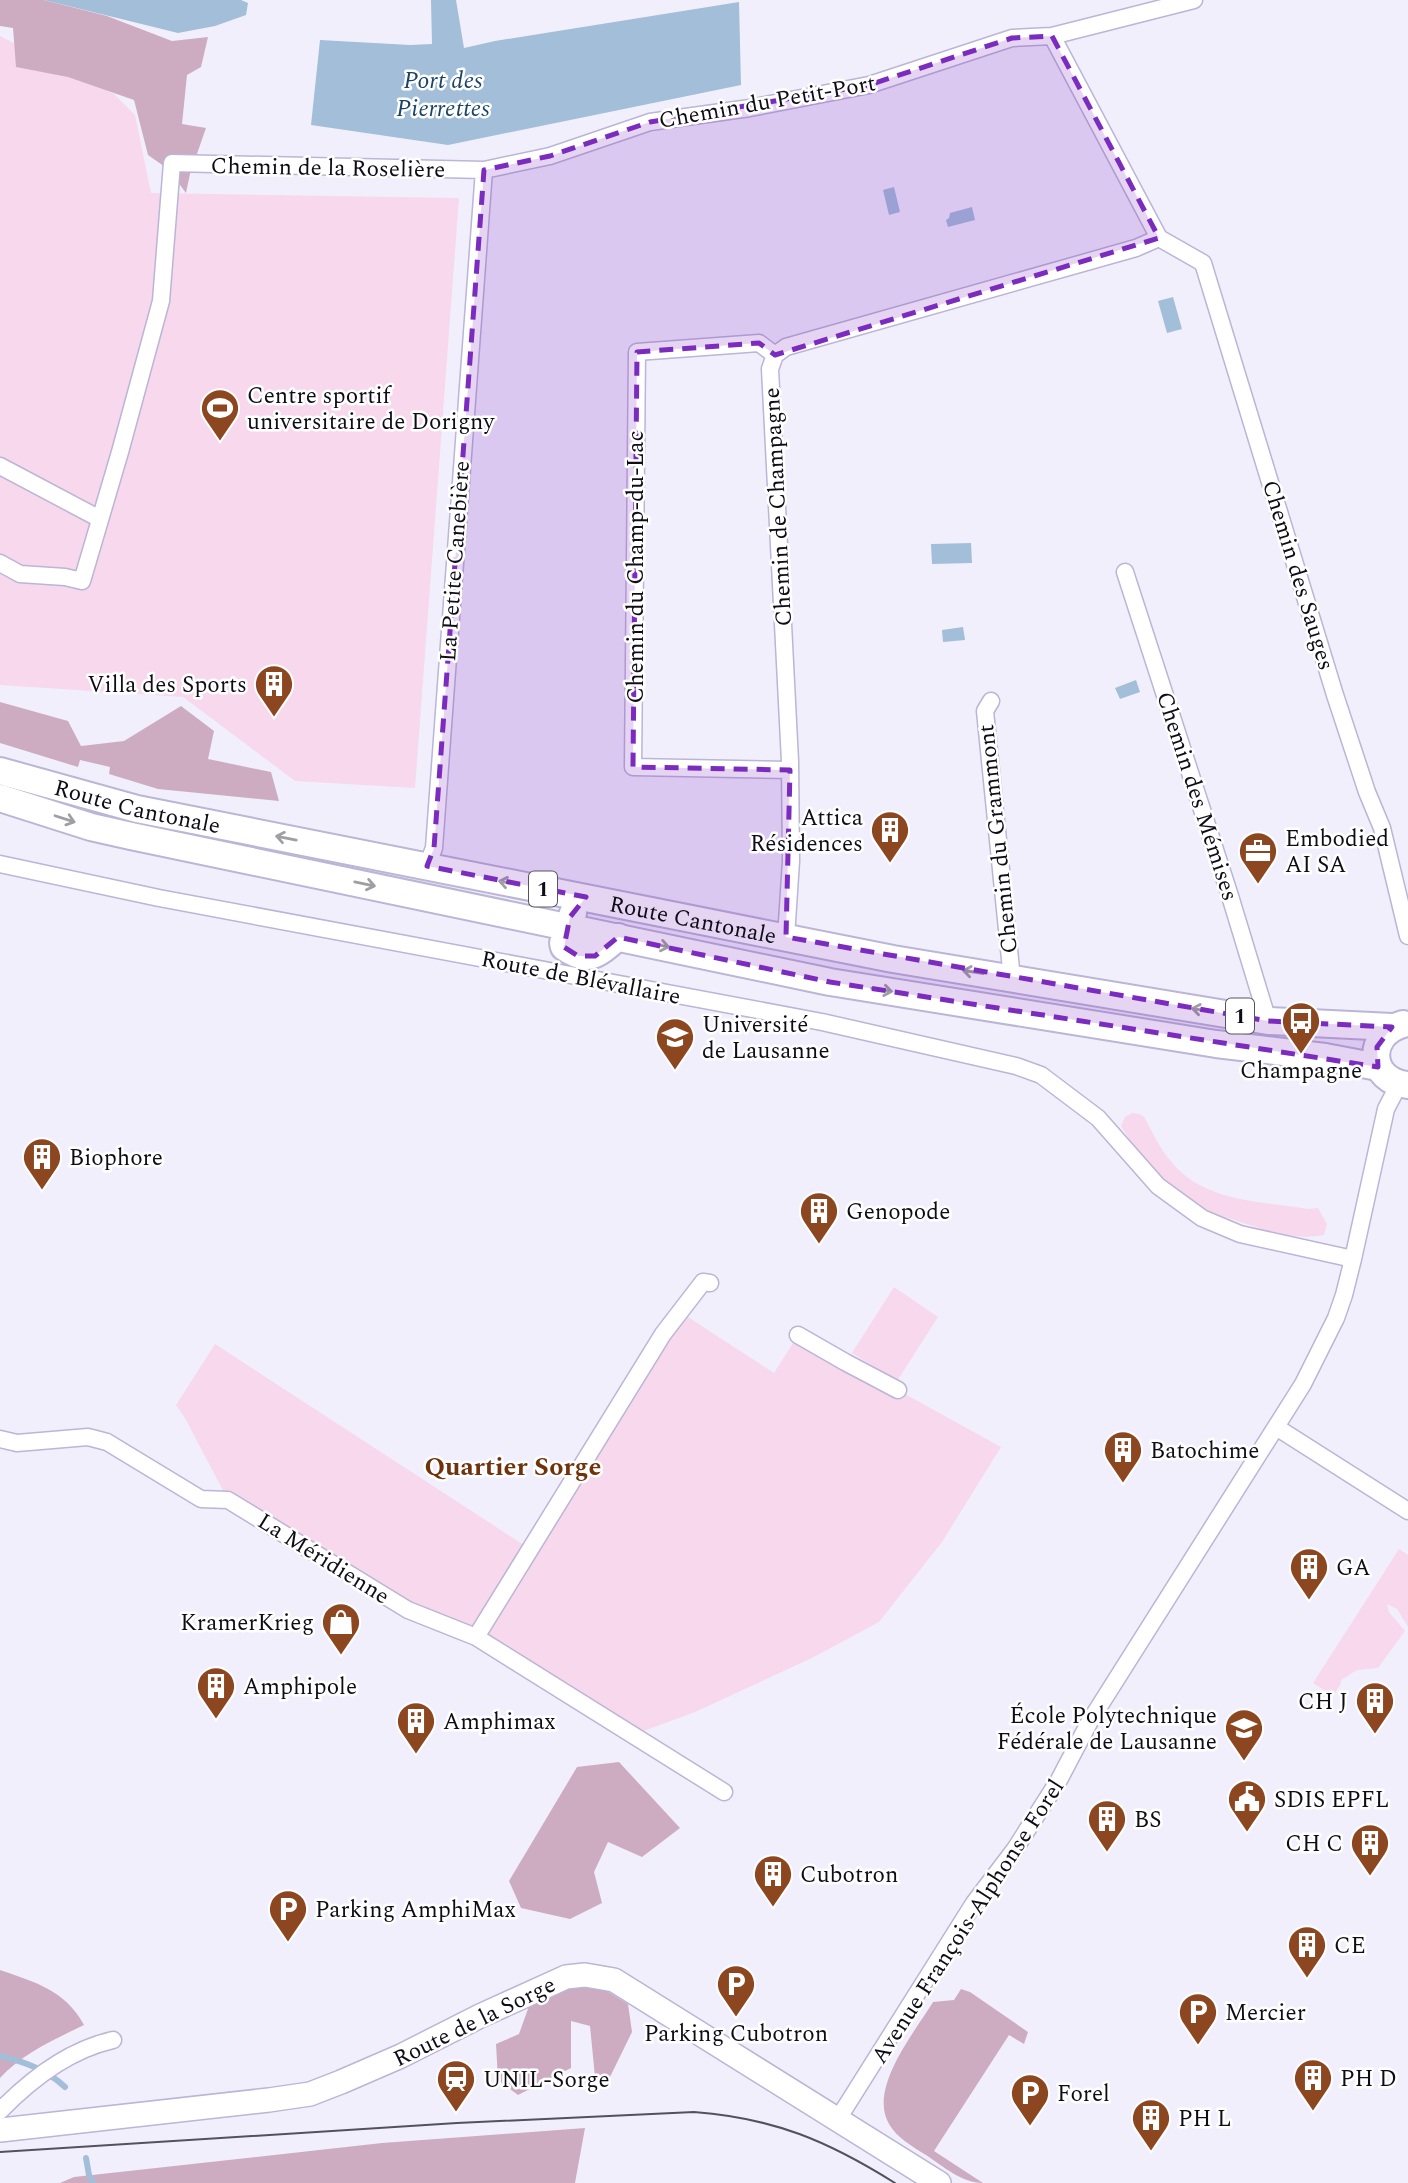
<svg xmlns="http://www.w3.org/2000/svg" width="1408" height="2183" font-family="Spectral,serif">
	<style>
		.green { fill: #f7d8ec }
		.forest { fill: #cdacc1 }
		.water { fill: #a3bed8 }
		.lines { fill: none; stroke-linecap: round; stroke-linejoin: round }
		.stream { stroke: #a3bed8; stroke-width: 6 }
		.street-casing { stroke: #bbb5d6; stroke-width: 19 }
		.secondary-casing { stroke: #bbb5d6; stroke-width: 26 }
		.primary-casing { stroke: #bbb5d6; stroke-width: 30 }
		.street { stroke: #fff; stroke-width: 16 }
		.secondary { stroke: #fff; stroke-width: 23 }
		.primary { stroke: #fff; stroke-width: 26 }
		.tram { stroke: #54515d; stroke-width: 2 }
		.oneway { stroke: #9f9ea2 }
		.marked { fill: #7b2cbf; fill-opacity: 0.2; stroke: #7b2cbf; stroke-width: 5; stroke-dasharray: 14 9; stroke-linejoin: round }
		.labels { text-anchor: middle; stroke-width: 5; stroke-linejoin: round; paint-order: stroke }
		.shield { fill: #fff; stroke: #56555d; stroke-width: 2 }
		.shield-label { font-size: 21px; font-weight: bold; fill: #0e0c17 }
		.street-label { font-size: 23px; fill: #0e0c17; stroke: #fff }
		.poi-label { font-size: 23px; fill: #0e0c17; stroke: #fff; text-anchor: start }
		.water-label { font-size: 24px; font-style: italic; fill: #194367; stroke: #fff }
		.quarter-label { font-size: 26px; font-weight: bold; fill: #70320b; stroke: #fff }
	</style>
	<rect width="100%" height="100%" fill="#f2effd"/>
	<!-- green -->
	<path class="green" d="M0,36l114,58 21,21 16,78 308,5 -44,590 -120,-7 -112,-84 -183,-12z
		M1132,1113l8,1 4,3c8,14 15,30 25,42 32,43 91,42 139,50l10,-1 9,16 -3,11c-26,5 -50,-2 -74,-10 -15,-5 -31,-9 -45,-16 -33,-18 -65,-51 -84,-83l4,-9z
		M894,1287l44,30 -41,64 -45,-28z
		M688,1317l86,56 24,-38 203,112 -59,95 -63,80 -67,36 -117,54 -62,23 -157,-98 -68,-27 -180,-110 -43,-82 -9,-13 39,-61 315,205 133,-215z
		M1399,1549l9,6v72l-11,-18 -10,-5 2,8 16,19 -27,37 -21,2 -16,10v3l-8,13 -20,-13z"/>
	<!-- forest -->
	<path class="forest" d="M0,0h44l63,16 65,25 36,-4 -7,30 -14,8 -5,49 24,4 -16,46 -4,19 -18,-24 -20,-14 -14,-55 -66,-23 -52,-10 -3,-39 -13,-2z
		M0,702l68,19 13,25 43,-5 57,-35 33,25 -6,28 63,13 8,29 -121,-12 -49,-15 1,-7 -30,-7 -2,7 -78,-24z
		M619,1762l61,66 -38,29 -34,-15 -14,30 8,31 -32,16 -49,-11 -12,-27 68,-114z
		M0,1970c36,13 64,19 84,55 -29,14 -62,29 -84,53z
		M556,1985l43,1 29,18 4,28 -25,51 -12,-6 -5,-51 -19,-5v47l-53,27 -20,-15 -2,-36 23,-10 10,-28 12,-5z
		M961,1989l9,3 58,40 -4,12 -15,-9 -75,116 49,32c-21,0 -39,-16 -57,-28 -13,-8 -29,-17 -37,-31 -21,-36 26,-92 44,-122l21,-2z
		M585,2128l-10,55h-515l14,-6 308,-34z"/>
	<!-- water -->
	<path class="water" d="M44,0h197l7,3 -2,12 -31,11 -37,7z
		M431,0h25l8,48 31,-7 244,-39 2,83 -293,60 -137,-20 9,-85 90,5 22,-1z
		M894,187l6,25 -11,3 -6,-25z
		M972,207l3,13 -27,7 -2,-7 3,-2 1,-5z
		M1173,297l9,32 -15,4 -9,-32z
		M971,543l1,20 -40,1 -1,-20z
		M963,627l2,13 -22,2 -1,-12z
		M1136,680l4,12 -20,7 -5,-11z"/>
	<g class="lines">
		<!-- stream -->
		<path class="stream" d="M0,2056c24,6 46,13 65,31
			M86,2158l3,17 4,8"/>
		<!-- street casing -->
		<g class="street-casing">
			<path id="street" d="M1052,36l107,202
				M1159,238l44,25 132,432 32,97 15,36 26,108
				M775,355l-16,-12 -122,9 -4,415 157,3
				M0,466l100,53
				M0,563l20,11 45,3 17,4 38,-129 41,-151 11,-138 312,7 66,-14 100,-34 100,-14 119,-23 143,-47 40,-2 142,-36
				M1125,572l105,324 38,125
				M991,701l-6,10 27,268
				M0,864l159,34 663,124 194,44 25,9 57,43 60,68 44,32 38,16 113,25
				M427,866l7,-18 50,-678
				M786,937l5,-76 -1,-100 -20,-392 5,-14 11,-8 350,-99 23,-10
				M798,1335l47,27 53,28
				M1276,1427l132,84
				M0,1439l17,4 71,-6 19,5 94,57 27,1 180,110 68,27 248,155
				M476,1637l187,-303 40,-52 7,1
				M0,2111c31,-32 69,-61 113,-71
				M838,2119l136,-216 41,-54 44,-69 31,-59 213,-337 33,-66 8,-23 9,-36 33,-150 13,-25"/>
		</g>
		<!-- secondary casing -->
		<g class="secondary-casing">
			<path id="secondary" d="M0,2130l269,-30 41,-6 31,-12 60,-26 79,-40 86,-39 19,-2 29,5 325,203"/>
		</g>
		<!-- primary casing -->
		<g class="primary-casing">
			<g id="primary">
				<path id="s1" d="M0,771l137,38 756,150 375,62 124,6"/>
				<path d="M0,798l91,29 40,9 699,146 386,62 109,13 53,10"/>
				<path d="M573,913l-10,30 1,4c25,18 35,6 54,-10"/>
				<path d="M1403,1024c-38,11 -35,57 5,61"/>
			</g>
		</g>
		<!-- street -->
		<use href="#street" class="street"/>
		<!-- secondary -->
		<use href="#secondary" class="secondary"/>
		<!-- primary -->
		<use href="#primary" class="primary"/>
		<!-- tram -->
		<path class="tram" d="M0,2152l457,-29 237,-11c80,6 134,29 201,71"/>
	</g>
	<!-- one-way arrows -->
	<defs><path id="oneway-shaft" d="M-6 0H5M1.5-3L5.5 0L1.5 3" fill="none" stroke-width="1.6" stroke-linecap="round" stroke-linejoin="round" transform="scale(1.75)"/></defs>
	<g class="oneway">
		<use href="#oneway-shaft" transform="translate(65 819) rotate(18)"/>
		<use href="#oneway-shaft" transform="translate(286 838) rotate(-169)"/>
		<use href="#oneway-shaft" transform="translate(509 883) rotate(-169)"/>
		<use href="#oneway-shaft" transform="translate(365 884) rotate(12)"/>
		<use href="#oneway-shaft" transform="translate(659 945) rotate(12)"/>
		<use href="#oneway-shaft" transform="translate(973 972) rotate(-171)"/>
		<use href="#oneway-shaft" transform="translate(882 990) rotate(9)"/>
		<use href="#oneway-shaft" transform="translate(1202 1010) rotate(-171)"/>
	</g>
	<!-- marked area -->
	<path class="marked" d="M1052,36l107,202 -384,117 -16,-12 -122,9 -4,415 157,3 -4,167 482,84 124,6 -15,20 1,20 -548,-85 -212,-45 -23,19h-17l-14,-9 6,-30 16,-20 -159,-31 7,-18 50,-678 66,-14 100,-34 219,-37 143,-47z"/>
	<!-- icons -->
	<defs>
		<g id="stadium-pin" transform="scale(2.0125)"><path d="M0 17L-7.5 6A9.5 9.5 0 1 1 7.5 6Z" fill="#8d4720" stroke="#fff"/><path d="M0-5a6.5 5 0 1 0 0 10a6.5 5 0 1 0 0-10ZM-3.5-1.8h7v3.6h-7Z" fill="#fff"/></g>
		<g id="building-pin" transform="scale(2.0125)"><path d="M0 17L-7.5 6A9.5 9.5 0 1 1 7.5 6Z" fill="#8d4720" stroke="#fff"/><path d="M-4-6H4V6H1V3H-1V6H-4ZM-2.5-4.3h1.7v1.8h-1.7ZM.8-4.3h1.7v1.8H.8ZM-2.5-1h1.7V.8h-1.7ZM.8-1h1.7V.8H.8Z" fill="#fff"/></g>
		<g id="office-pin" transform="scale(2.0125)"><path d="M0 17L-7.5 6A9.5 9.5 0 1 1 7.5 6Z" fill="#8d4720" stroke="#fff"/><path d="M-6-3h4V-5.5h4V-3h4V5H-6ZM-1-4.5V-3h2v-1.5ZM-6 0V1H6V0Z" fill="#fff"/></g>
		<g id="bus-pin" transform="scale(2.0125)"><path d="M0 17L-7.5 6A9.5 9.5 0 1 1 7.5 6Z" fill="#8d4720" stroke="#fff"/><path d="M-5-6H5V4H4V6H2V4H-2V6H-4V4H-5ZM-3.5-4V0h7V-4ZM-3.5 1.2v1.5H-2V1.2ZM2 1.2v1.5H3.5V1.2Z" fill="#fff"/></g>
		<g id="university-pin" transform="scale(2.0125)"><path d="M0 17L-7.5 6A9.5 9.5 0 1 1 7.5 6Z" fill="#8d4720" stroke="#fff"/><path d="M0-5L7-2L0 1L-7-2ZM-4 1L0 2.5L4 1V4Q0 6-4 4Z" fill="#fff"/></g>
		<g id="shop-pin" transform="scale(2.0125)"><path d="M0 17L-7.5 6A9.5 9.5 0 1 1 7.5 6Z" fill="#8d4720" stroke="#fff"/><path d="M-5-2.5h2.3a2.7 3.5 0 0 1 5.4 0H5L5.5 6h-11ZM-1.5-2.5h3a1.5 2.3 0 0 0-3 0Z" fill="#fff"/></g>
		<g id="civic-pin" transform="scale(2.0125)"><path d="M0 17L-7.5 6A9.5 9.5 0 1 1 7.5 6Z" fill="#8d4720" stroke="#fff"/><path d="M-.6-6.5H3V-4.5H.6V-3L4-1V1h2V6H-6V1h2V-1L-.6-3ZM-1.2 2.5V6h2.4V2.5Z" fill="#fff"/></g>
		<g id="parking-pin" transform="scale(2.0125)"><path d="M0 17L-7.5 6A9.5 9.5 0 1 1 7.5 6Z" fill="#8d4720" stroke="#fff"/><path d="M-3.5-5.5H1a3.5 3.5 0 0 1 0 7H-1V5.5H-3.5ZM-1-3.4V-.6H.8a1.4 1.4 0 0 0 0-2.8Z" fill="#fff"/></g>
		<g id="station-pin" transform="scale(2.0125)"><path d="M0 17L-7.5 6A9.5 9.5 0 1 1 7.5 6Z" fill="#8d4720" stroke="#fff"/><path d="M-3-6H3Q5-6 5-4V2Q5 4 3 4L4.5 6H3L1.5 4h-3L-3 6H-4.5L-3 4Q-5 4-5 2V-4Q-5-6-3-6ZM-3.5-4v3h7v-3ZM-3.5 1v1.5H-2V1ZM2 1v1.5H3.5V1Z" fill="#fff"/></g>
	</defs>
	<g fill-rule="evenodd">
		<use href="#stadium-pin" x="220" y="408"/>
		<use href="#building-pin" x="274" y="684"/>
		<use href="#building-pin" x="890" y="830"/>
		<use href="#office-pin" x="1258" y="851"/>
		<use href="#bus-pin" x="1301" y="1021"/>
		<use href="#university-pin" x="675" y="1037"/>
		<use href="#building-pin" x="42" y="1157"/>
		<use href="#building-pin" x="819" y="1211"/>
		<use href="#building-pin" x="1123" y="1450"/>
		<use href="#building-pin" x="1309" y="1567"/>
		<use href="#shop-pin" x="341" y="1622"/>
		<use href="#building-pin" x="216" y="1686"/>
		<use href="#building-pin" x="1375" y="1701"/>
		<use href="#building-pin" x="416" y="1721"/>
		<use href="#university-pin" x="1244" y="1728"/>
		<use href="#civic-pin" x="1247" y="1799"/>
		<use href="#building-pin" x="1107" y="1819"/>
		<use href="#building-pin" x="1370" y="1843"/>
		<use href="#building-pin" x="773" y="1874"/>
		<use href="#parking-pin" x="288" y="1909"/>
		<use href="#building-pin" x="1307" y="1945"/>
		<use href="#parking-pin" x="736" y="1984"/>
		<use href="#parking-pin" x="1198" y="2012"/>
		<use href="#building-pin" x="1313" y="2078"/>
		<use href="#station-pin" x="456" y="2079"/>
		<use href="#parking-pin" x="1030" y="2093"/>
		<use href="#building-pin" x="1151" y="2118"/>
	</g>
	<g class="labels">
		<!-- shield labels -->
		<g class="shield">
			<rect x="529" y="871.5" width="28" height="35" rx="5"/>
			<rect x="1226" y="998.5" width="28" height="35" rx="5"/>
		</g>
		<g class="shield-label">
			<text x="543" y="896">1</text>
			<text x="1240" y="1023">1</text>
		</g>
		<!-- street labels -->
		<g class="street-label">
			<text transform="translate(767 101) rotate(-10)" y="8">Chemin du Petit-Port</text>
			<text transform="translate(328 167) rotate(1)" y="8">Chemin de la Roselière</text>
			<text transform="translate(777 507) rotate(-93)" y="8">Chemin de Champagne</text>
			<text transform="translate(454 561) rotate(-86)" y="8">La Petite Canebière</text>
			<text transform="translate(635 567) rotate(-90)" y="8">Chemin du Champ-du-Lac</text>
			<text transform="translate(1299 575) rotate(73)" y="8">Chemin des Sauges</text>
			<text transform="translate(1198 796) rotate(72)" y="8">Chemin des Mémises</text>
			<text dy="8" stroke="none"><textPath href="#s1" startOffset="142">Route Cantonale</textPath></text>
			<text transform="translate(997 839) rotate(-96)" y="8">Chemin du Grammont</text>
			<text dy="8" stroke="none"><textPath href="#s1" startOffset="709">Route Cantonale</textPath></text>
			<text transform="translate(581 977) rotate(11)" y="8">Route de Blévallaire</text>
			<text transform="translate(324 1558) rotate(32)" y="8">La Méridienne</text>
			<text transform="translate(967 1921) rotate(-57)" y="8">Avenue François-Alphonse Forel</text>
			<text transform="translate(474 2021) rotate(-26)" y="8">Route de la Sorge</text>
		</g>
		<!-- poi labels -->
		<g class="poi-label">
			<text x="247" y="403">Centre sportif<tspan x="247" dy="26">universitaire de Dorigny</tspan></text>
			<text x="247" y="692" text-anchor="end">Villa des Sports</text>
			<text x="863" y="825" text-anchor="end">Attica<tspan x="863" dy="26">Résidences</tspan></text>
			<text x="1285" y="846">Embodied<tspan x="1285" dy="26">AI SA</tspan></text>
			<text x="702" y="1032">Université<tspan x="702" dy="26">de Lausanne</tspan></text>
			<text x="1301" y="1078" text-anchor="middle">Champagne</text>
			<text x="69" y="1165">Biophore</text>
			<text x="846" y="1219">Genopode</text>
			<text x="1150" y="1458">Batochime</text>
			<text x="1336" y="1575">GA</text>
			<text x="314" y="1630" text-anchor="end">KramerKrieg</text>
			<text x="243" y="1694">Amphipole</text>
			<text x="1348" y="1709" text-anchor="end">CH J</text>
			<text x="1217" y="1723" text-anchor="end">École Polytechnique<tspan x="1217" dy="26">Fédérale de Lausanne</tspan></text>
			<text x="443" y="1729">Amphimax</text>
			<text x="1274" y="1807">SDIS EPFL</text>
			<text x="1134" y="1827">BS</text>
			<text x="1343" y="1851" text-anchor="end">CH C</text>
			<text x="800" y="1882">Cubotron</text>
			<text x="315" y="1917">Parking AmphiMax</text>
			<text x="1334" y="1953">CE</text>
			<text x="1225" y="2020">Mercier</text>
			<text x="736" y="2041" text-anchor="middle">Parking Cubotron</text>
			<text x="1340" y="2086">PH D</text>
			<text x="483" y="2087">UNIL-Sorge</text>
			<text x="1057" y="2101">Forel</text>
			<text x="1178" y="2126">PH L</text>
		</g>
		<!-- water labels -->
		<g class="water-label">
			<text x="443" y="88">Port des<tspan x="443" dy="28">Pierrettes</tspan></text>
		</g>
		<!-- quarter labels -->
		<g class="quarter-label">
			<text x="513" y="1475">Quartier Sorge</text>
		</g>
	</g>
</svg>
